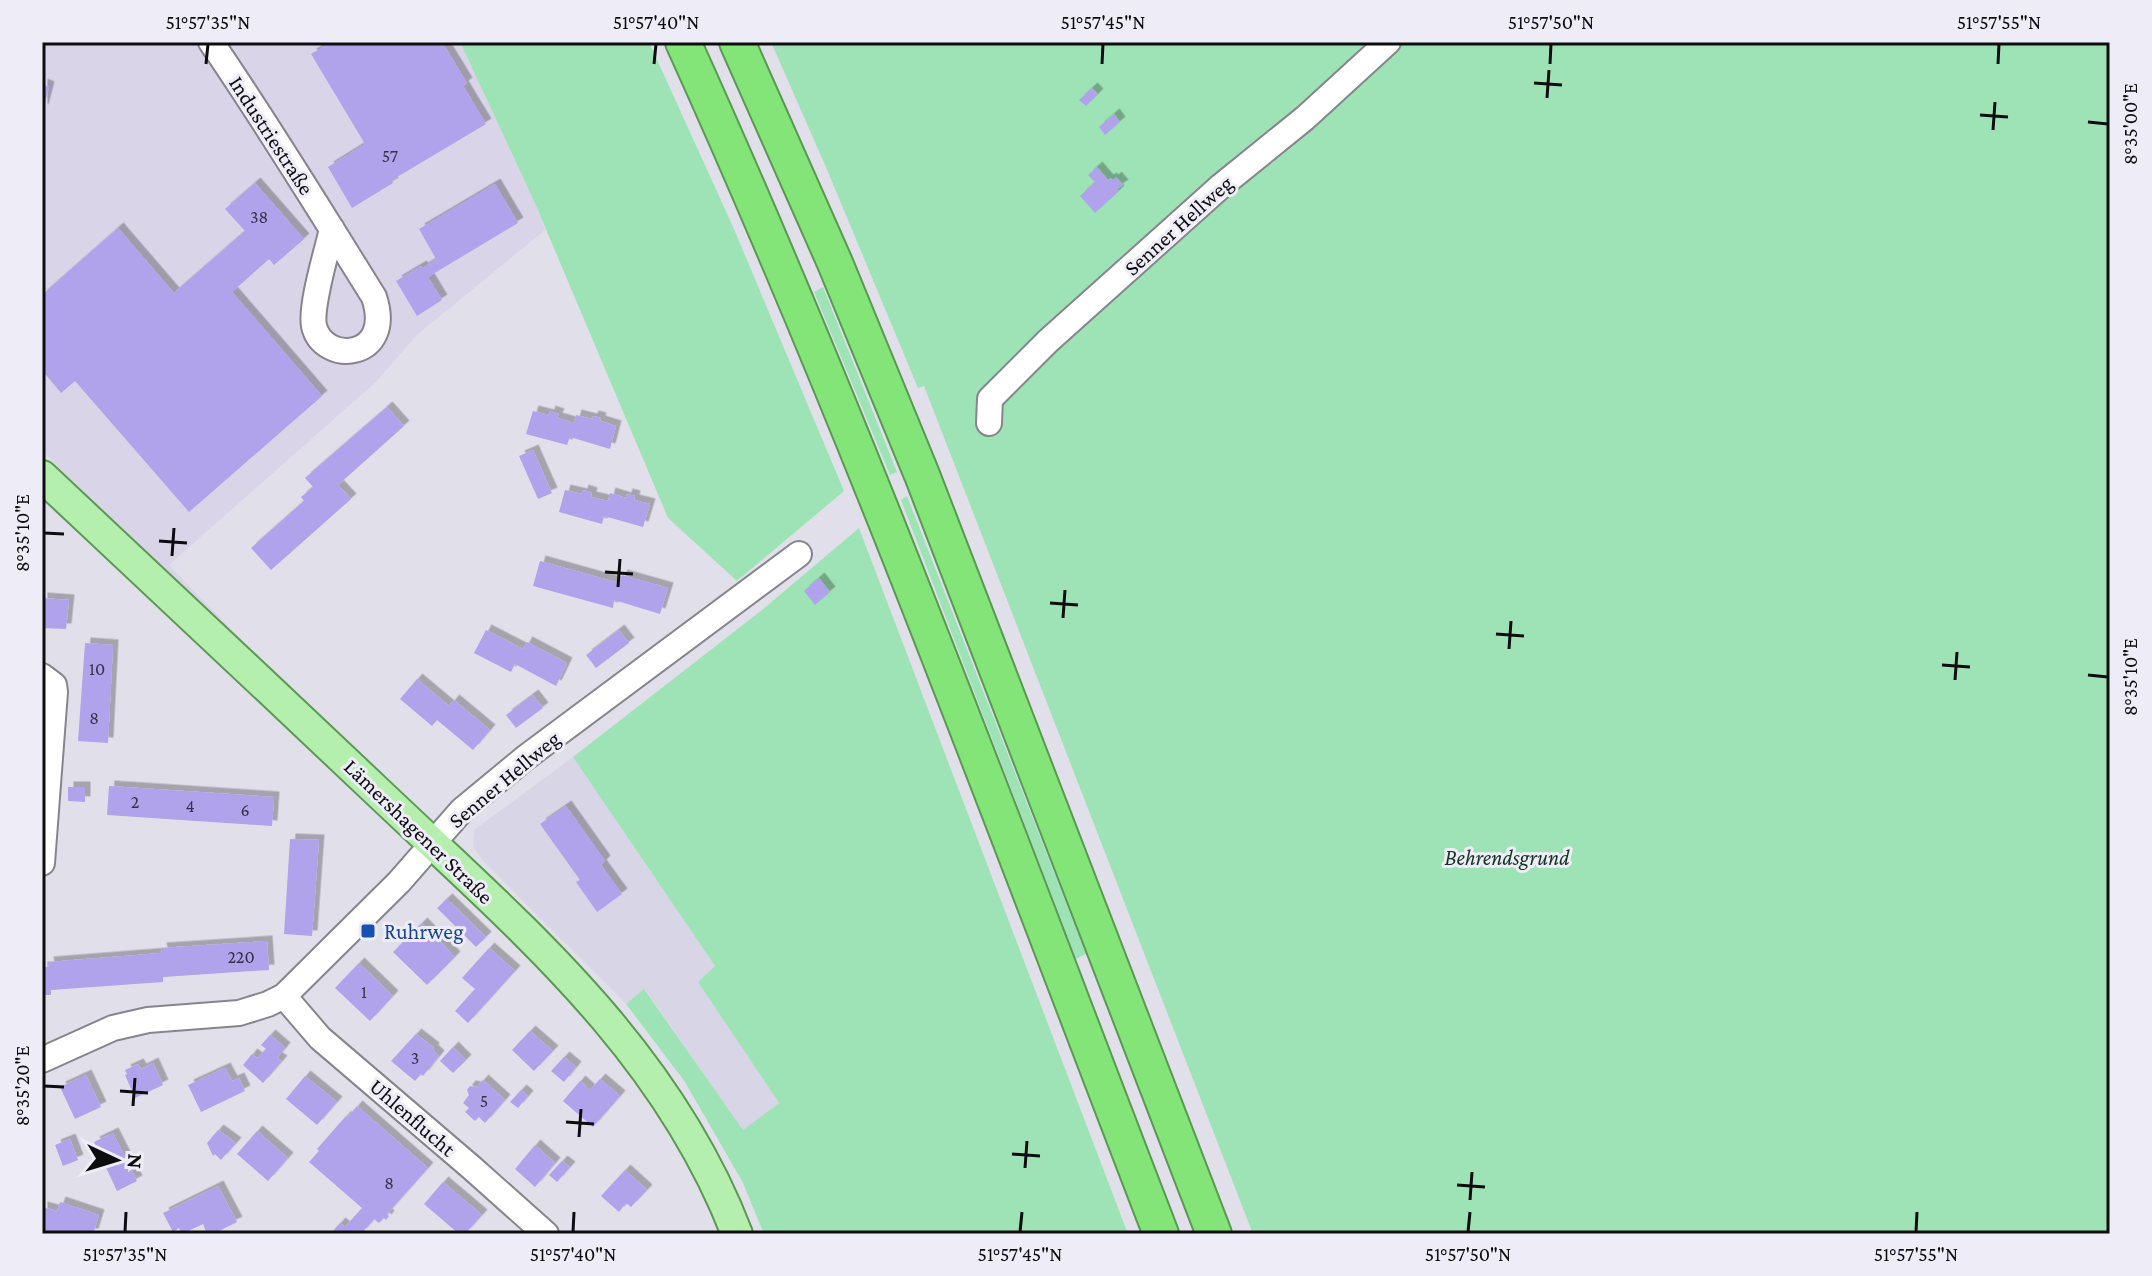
<svg xmlns="http://www.w3.org/2000/svg" width="2152" height="1276" font-family="'Crimson Pro',serif">
	<style>
		.built { fill: #d7d5e6 }
		.industrial { fill: #dad4e9 }
		.green { fill: #9ee3b6 }
		.building { fill: #b0a3eb; filter: url(#shadow) }
		.lines { fill: none; stroke-linecap: round; stroke-linejoin: round }
		.minor-casing { stroke: #86858e; stroke-width: 28 }
		.major-casing { stroke: #5a9853; stroke-width: 34 }
		.highway-casing { stroke: #5a9853; stroke-width: 38 }
		.minor { stroke: #fff; stroke-width: 24 }
		.major { stroke: #b5efad; stroke-width: 30 }
		.highway { stroke: #83e477; stroke-width: 34 }
		.ticks { fill: none; stroke: #0d0c0f; stroke-width: 3 }
		.transit-dot { fill: #1a4fb4; stroke: #eeedf7; stroke-width: 3 }
		.labels { text-anchor: middle; stroke-width: 6; stroke-linejoin: round; paint-order: stroke }
		.number-label { font-size: 18px; fill: #363246 }
		.street-label { font-size: 22px; fill: #0d0c0f; stroke: #eeedf7 }
		.park-label { font-size: 22px; font-style: italic; fill: #11331f; stroke: #eeedf7 }
		.transit-label { font-size: 22px; fill: #164399; stroke: #eeedf7; text-anchor: start }
		.neatline { fill: none; stroke: #0d0c0f; stroke-width: 3 }
		.ticks-label { font-size: 20px; text-anchor: middle; fill: #0d0c0f }
	</style>
	<defs>
		<filter id="shadow"><feDropShadow dx="5.5" dy="-5.5" stdDeviation="0" flood-color="#0004"/></filter>
	</defs>
	<rect width="100%" height="100%" fill="#e1e0ea"/>
	<!-- built -->
	<path class="built" d="M573,757l142,209 -17,16 81,121 -36,28 -98,-142 -19,15 -142,-142 -11,-15 1,-17z"/>
	<!-- industrial -->
	<path class="industrial" d="M42,42h418l74,159 11,29 -127,104 -42,48 -207,183 122,125 -89,-82 -160,-157z"/>
	<!-- green -->
	<path class="green" d="M460,42h189l85,187 110,262 -107,90 -69,-63 -134,-317z
		M771,42h1339v1192h-857l-329,-848 -6,2 -90,-216z
		M823,287l74,185 -7,3 -76,-183z
		M907,496l179,458 -10,5 -175,-459z
		M859,528l269,706h-364l-21,-51 -58,-101 -59,-78 18,-15 99,141 36,-27 -81,-121 17,-16 -142,-209 189,-147z"/>
	<!-- building -->
	<path class="building" d="M332,42h110l25,41 -4,3 23,38 -94,56 1,3 -41,25 -24,-41 37,-23 -54,-90z
		M42,84l7,3 -6,23 -1,-1z
		M1092,88l6,6 -12,12 -7,-6z
		M1114,114l6,8 -15,13 -6,-8z
		M1097,167l11,13 3,-2 2,2 3,-3 7,8 -6,4 2,2 -24,22 -15,-17 15,-14 -7,-7z
		M255,183l49,56 -30,26 -5,-6 -37,33 90,104 -133,116 -114,-131 -14,12 -19,-23v-75l76,-67 56,65 71,-62 -20,-22z
		M495,184l23,39 -90,54 14,23 -25,16 -21,-35 25,-15 2,2 13,-9 -17,-30z
		M387,407l17,19 -66,59 13,14 -80,71 -20,-22 53,-47 -3,-4 12,-10 -8,-9z
		M533,411l16,4 1,-4 9,3 -2,4 17,5 2,-8 16,4 1,-3 8,2 -1,3 16,5 -6,23 -40,-12 -3,8 -41,-11z
		M533,450l19,43 -14,6 -19,-43z
		M565,490l17,4 1,-4 9,3 -1,4 17,4 2,-8 16,5 1,-4 8,2 -1,4 16,4 -7,23 -39,-11 -2,8 -43,-12z
		M540,561l79,22 3,-8 46,13 -8,26 -46,-14 -1,8 -80,-22z
		M819,578l11,14 -15,13 -11,-14z
		M42,598l27,2 -3,29 -24,-1z
		M486,630l37,19 4,-7 40,21 -11,23 -41,-22 -4,8 -37,-19z
		M619,630l10,13 -33,25 -10,-13z
		M85,643l28,2 -5,98 -30,-2z
		M417,679l32,27 5,-6 36,30 -17,20 -36,-30 -5,6 -32,-27z
		M533,695l10,13 -27,20 -10,-13z
		M109,786l165,11 -2,29 -165,-11z
		M68,787h17v15l-17,-1z
		M566,806l39,55 -4,4 21,29 -25,18 -21,-30 4,-2 -40,-56z
		M290,839l29,1 -7,96 -28,-2z
		M447,899l39,38 -10,10 -39,-39z
		M422,923l33,34 -28,28 -34,-33z
		M267,941l2,29 -106,7v5l-112,8v5h-9v-28h7l-1,-5 114,-9 -1,-5z
		M489,948l26,23 -47,52 -13,-12 20,-22 -13,-11z
		M359,963l34,33 -23,25 -35,-33z
		M530,1031l23,20 -19,20 -22,-21z
		M416,1034l18,14 -1,2 6,6 -16,20 -2,-2 -6,7 -24,-20z
		M270,1035l15,13 -8,10 5,3 -19,22 -20,-18 9,-11 5,4 9,-9 -5,-4z
		M453,1047l13,13 -13,13 -13,-12z
		M564,1057l12,10 -12,15 -13,-11z
		M153,1063l10,22 -28,13 -10,-23 2,-1 -2,-4 13,-6 3,5z
		M225,1068l7,13 7,-3 6,13 -44,21 -13,-27z
		M86,1075l15,32 -26,12 -15,-32z
		M305,1076l32,26 -20,23 -31,-26z
		M600,1079l20,17 -27,31 -30,-26 17,-20 10,9z
		M483,1080l22,20 -20,23 -6,-6 -4,4 -10,-9 4,-4 -6,-5 6,-8 -2,-5 3,-4 7,1z
		M521,1090l7,6 -10,12 -8,-6z
		M357,1106l71,62 -41,46 2,2 -3,4 -2,-2 -5,5 -5,-4 -13,15h-31l10,-11 5,4 17,-19 -53,-46 10,-11 -2,-2 29,-33 1,2z
		M218,1130l18,13 -15,17 -6,-6 -2,2 -6,-13z
		M257,1131l31,27 -20,23 -31,-27z
		M113,1133l24,48 -20,10 -23,-49z
		M70,1139l8,21 -15,6 -8,-21z
		M535,1145l20,18 -20,24 -20,-18z
		M562,1161l8,6 -13,15 -8,-7z
		M625,1170l22,20 -16,17 -5,-4 -7,9 -18,-16z
		M443,1182l39,33 -17,19h-6l-35,-30z
		M218,1186l19,36 -24,12h-6l-4,-10 -21,10 -3,-6 -6,4 -10,-19z
		M60,1202l39,13 -6,19h-51v-27l15,4z"/>
	<g class="lines">
		<!-- minor casing -->
		<g class="minor-casing">
			<path id="minor" d="M211,42c57,83 110,170 163,255 21,63 -51,68 -60,29 -4,-20 13,-75 18,-97
				M989,423l1,-24 58,-58 173,-155 84,-68 83,-76
				M42,676l12,9 1,7 -13,171
				M284,996l36,42 152,130 74,66
				M42,1060l71,-32 35,-8 91,-7 29,-9 16,-8 115,-114 63,-72 63,-52 274,-204"/>
		</g>
		<!-- major casing -->
		<g class="major-casing">
			<path id="major" d="M42,476c113,106 227,213 340,320 140,133 284,253 355,438"/>
		</g>
		<!-- highway casing -->
		<g class="highway-casing">
			<path id="highway" d="M683,42c177,390 324,793 478,1192
				M737,42l98,221 87,212 292,759"/>
		</g>
		<!-- minor -->
		<use href="#minor" class="minor"/>
		<!-- major -->
		<use href="#major" class="major"/>
		<!-- highway -->
		<use href="#highway" class="highway"/>
	</g>
	<!-- ticks -->
	<path class="ticks" d="M206,64l2,-20M654,64l2,-20M1102,64l1,-20M1550,64l1,-20M1998,64l1,-20M1534,83l28,2M1547,98l2,-28M1980,115l28,2M2088,122l20,2M1993,130l2,-28M44,533l20,1M159,541l28,2M172,556l2,-28M605,572l28,2M618,587l2,-28M1050,603l28,2M1063,618l2,-28M1496,634l28,2M1509,649l2,-28M1942,665l28,2M2088,675l20,2M1955,680l2,-28M44,1086l20,1M120,1091l28,2M133,1106l2,-28M566,1122l28,2M579,1137l2,-28M1012,1154l28,2M1025,1168l2,-27M1457,1185l28,2M1470,1200l2,-28M125,1232l1,-20M573,1232l1,-20M1020,1232l2,-20M1468,1232l2,-20M1916,1232l1,-20"/>
	<!-- markers -->
	<rect class="transit-dot" x="360" y="923" width="16" height="16" rx="4"/>
	<g class="labels">
		<!-- number labels -->
		<g class="number-label">
			<text x="390" y="162">57</text>
			<text x="259" y="223">38</text>
			<text x="97" y="675">10</text>
			<text x="94" y="724">8</text>
			<text x="135" y="808">2</text>
			<text x="190" y="812">4</text>
			<text x="245" y="816">6</text>
			<text x="241" y="963">220</text>
			<text x="364" y="998">1</text>
			<text x="415" y="1064">3</text>
			<text x="484" y="1107">5</text>
			<text x="389" y="1189">8</text>
		</g>
		<!-- street labels -->
		<g class="street-label">
			<text transform="translate(272 135) rotate(57)" y="8">Industriestraße</text>
			<text transform="translate(1178 225) rotate(-42)" y="8">Senner Hellweg</text>
			<text transform="translate(504 779) rotate(-40)" y="8">Senner Hellweg</text>
			<text transform="translate(419 831) rotate(44)" y="8">Lämershagener Straße</text>
			<text transform="translate(413 1117) rotate(41)" y="8">Uhlenflucht</text>
		</g>
		<!-- park labels -->
		<g class="park-label">
			<text x="1507" y="865">Behrendsgrund</text>
		</g>
		<!-- transit labels -->
		<g class="transit-label">
			<text x="384" y="939">Ruhrweg</text>
		</g>
	</g>
	<!-- border -->
	<rect width="2152" height="1276" fill="none" stroke="#eeedf7" stroke-width="88"/>
	<!-- north arrow -->
	<g transform="translate(116 1160) rotate(94)" stroke="#eeedf7" stroke-width="6" paint-order="stroke">
	<path d="M0-6L14 30L0 20L-14 30Z" fill="#0d0c0f"/>
	<text y="-12" font-size="22" font-weight="bold" text-anchor="middle" fill="#0d0c0f">N</text>
	</g>
	<rect x="44" y="44" width="2064" height="1188" class="neatline"/>
	<g class="ticks-label">
		<text x="208" y="29">51°57'35"N</text>
		<text x="656" y="29">51°57'40"N</text>
		<text x="1103" y="29">51°57'45"N</text>
		<text x="1551" y="29">51°57'50"N</text>
		<text x="1999" y="29">51°57'55"N</text>
		<text transform="translate(2130 124) rotate(-90)" y="7">8°35'00"E</text>
		<text transform="translate(22 533) rotate(-90)" y="7">8°35'10"E</text>
		<text transform="translate(2130 677) rotate(-90)" y="7">8°35'10"E</text>
		<text transform="translate(22 1086) rotate(-90)" y="7">8°35'20"E</text>
		<text x="125" y="1261">51°57'35"N</text>
		<text x="573" y="1261">51°57'40"N</text>
		<text x="1020" y="1261">51°57'45"N</text>
		<text x="1468" y="1261">51°57'50"N</text>
		<text x="1916" y="1261">51°57'55"N</text>
	</g>
</svg>
